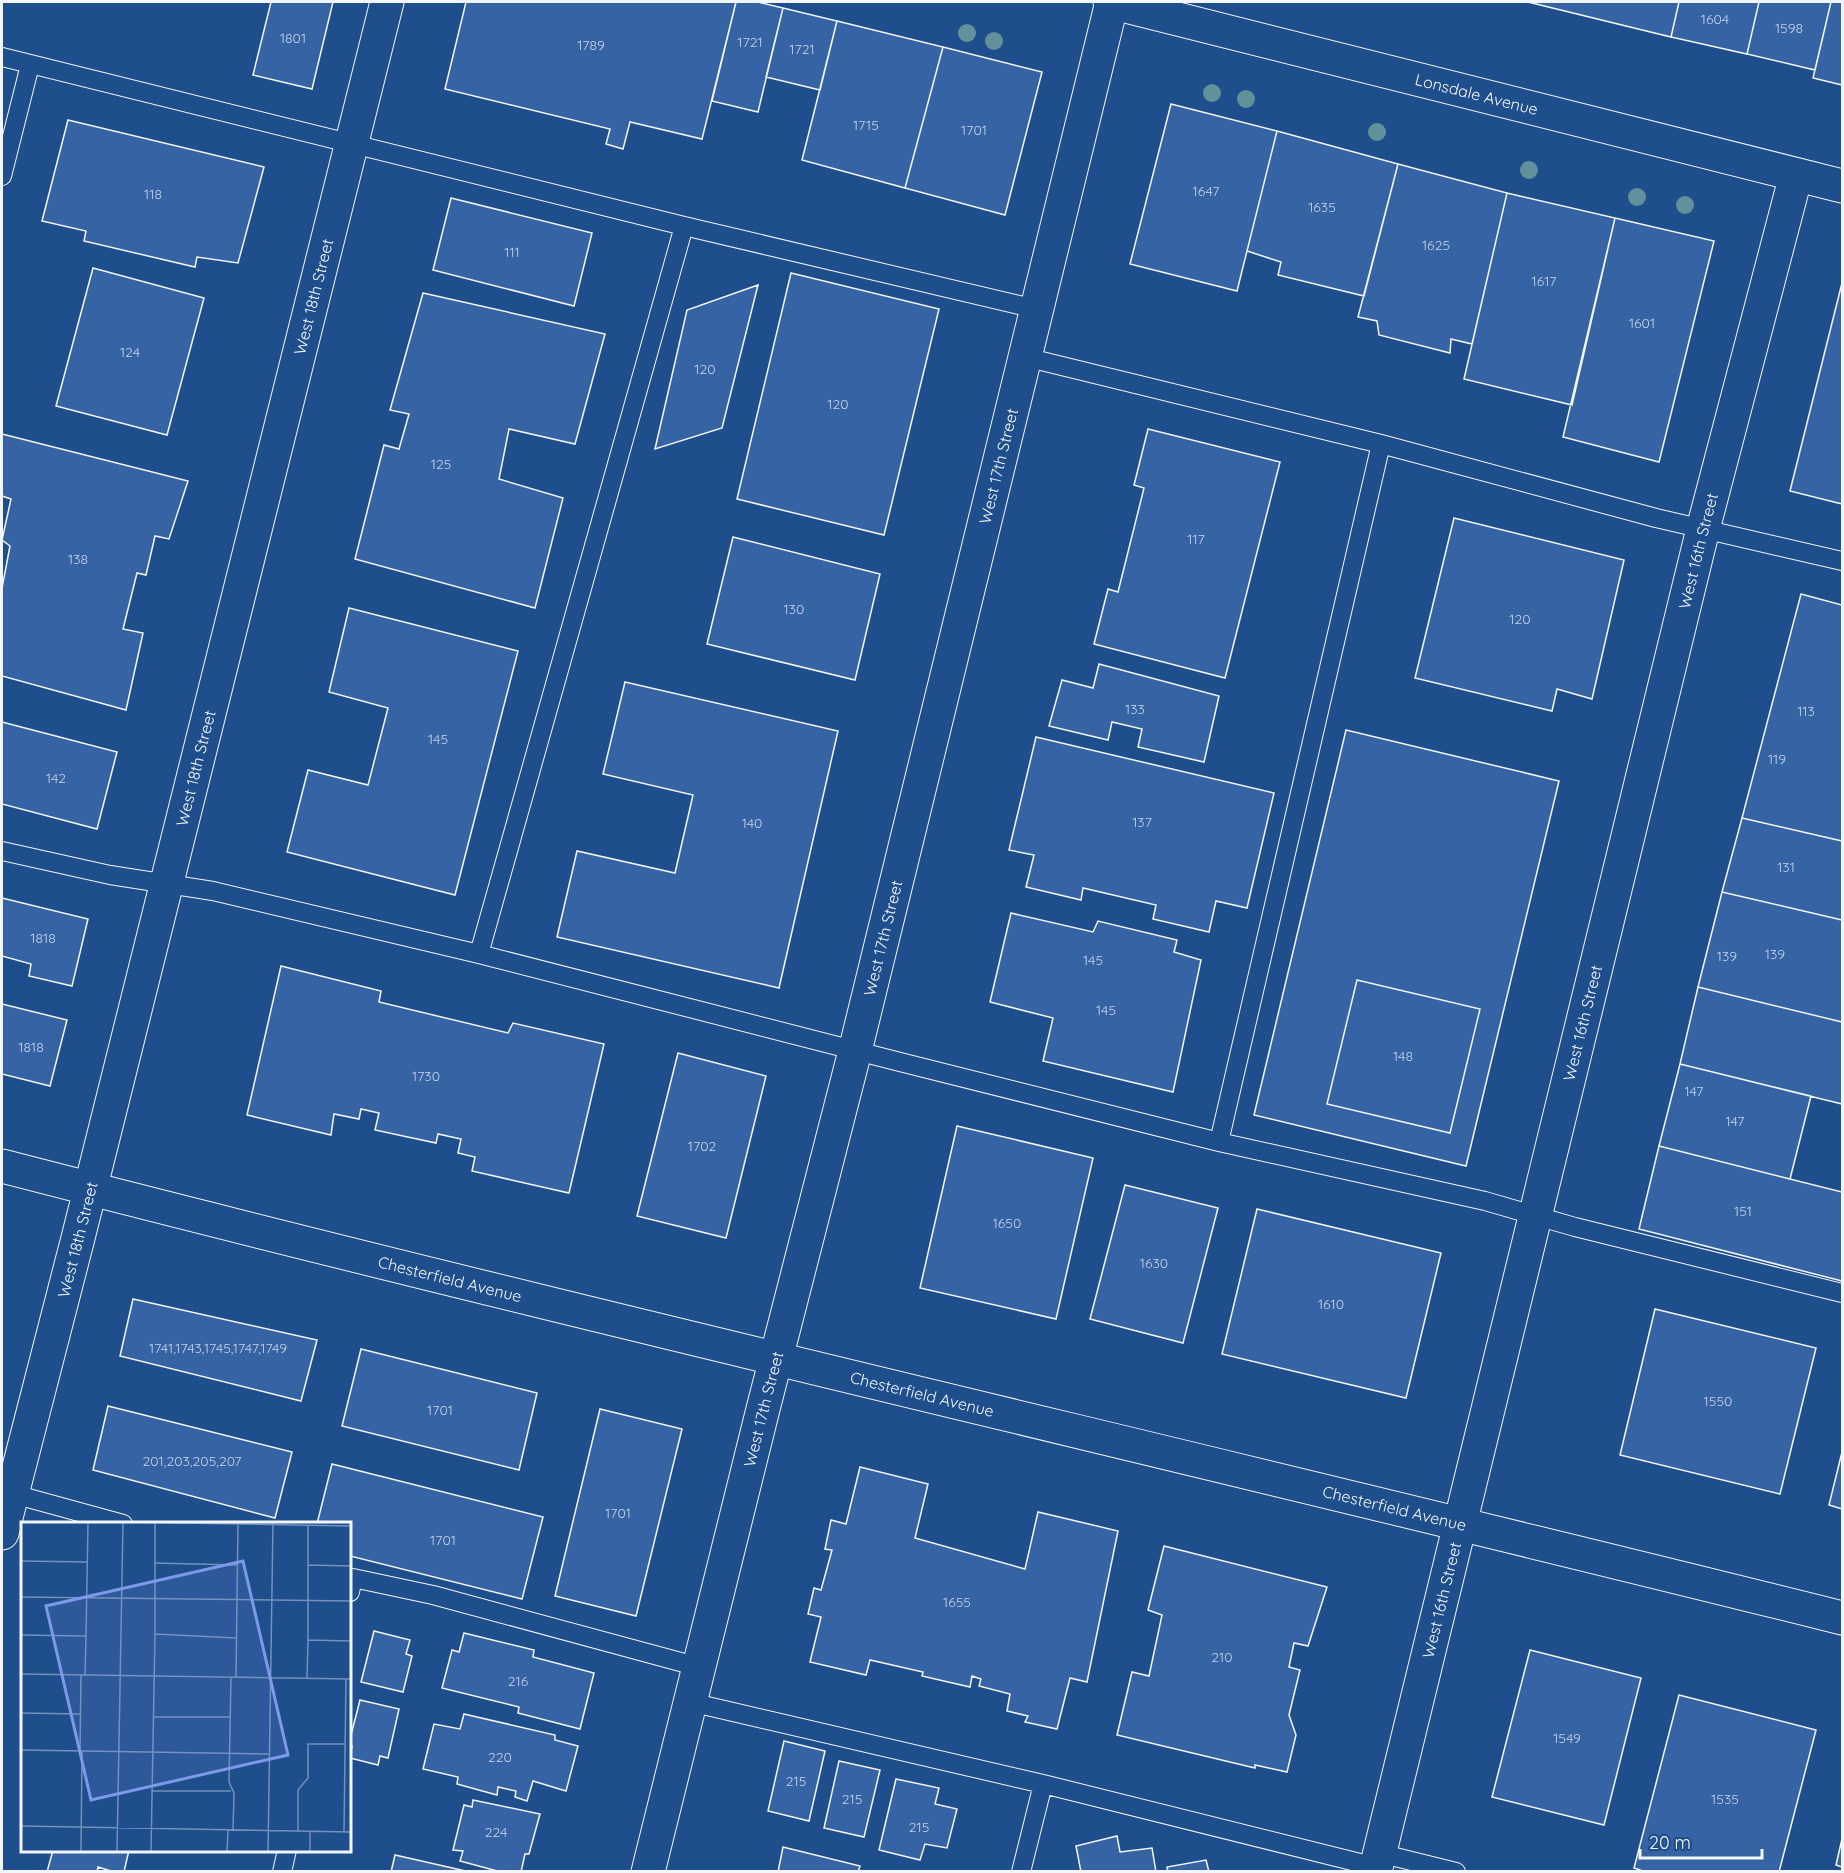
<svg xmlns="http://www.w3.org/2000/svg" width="1844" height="1873" font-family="Quicksand,sans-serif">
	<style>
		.building { fill: #3563a3; stroke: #f2f6ff; stroke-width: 1.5 }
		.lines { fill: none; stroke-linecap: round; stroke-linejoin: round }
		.service-casing { stroke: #f2f6ff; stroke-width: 20 }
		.minor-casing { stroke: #f2f6ff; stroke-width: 35 }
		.tertiary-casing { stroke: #f2f6ff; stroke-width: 35 }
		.secondary-casing { stroke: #f2f6ff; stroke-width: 35 }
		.service { stroke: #1f4e8c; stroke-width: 18 }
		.minor { stroke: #1f4e8c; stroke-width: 33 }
		.tertiary { stroke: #1f4e8c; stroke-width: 33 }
		.secondary { stroke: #1f4e8c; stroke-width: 33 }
		.tree { fill: #61919a }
		.labels { text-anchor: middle; stroke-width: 4.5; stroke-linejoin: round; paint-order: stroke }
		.number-label { font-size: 14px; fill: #c3d1e8 }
		.street-label { font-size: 16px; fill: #f2f6ff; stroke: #1f4e8c }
		.inset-road { fill: none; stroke: #7391ba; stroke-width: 1.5 }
		.view { fill: #7d9aea; fill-opacity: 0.15; stroke: #7d9aea; stroke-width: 3 }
		.inset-edge { fill: none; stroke: #f2f6ff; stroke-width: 3 }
	</style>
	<rect width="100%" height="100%" fill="#1f4e8c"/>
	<!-- building -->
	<path class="building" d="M271,2h62l-21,87 -59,-14z
		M466,2h270l-34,137 -72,-17 -7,27 -17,-5 4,-15 -165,-40z
		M736,2h22l25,6 -25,104 -46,-11z
		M1528,2h151l-8,35z
		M1679,2h80l-12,52 -76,-17z
		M1759,2h72l-16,68 -68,-16z
		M1831,2h11v83l-29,-7z
		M783,8l54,13 -17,69 -54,-13z
		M837,21l106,26 -38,141 -103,-28z
		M943,47l99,25 -37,143 -100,-27z
		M1171,104l106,27 -40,160 -107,-27z
		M68,120l196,47 -26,96 -41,-6 -2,10 -111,-26 2,-10 -44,-10z
		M1277,131l121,33 -34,132 -86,-21 3,-13 -34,-11z
		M1398,164l109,29 -35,151 -21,-5 -1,14 -71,-18 -2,-14 -19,-4z
		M1507,193l108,25 -43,187 -108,-26z
		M451,198l141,35 -18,73 -141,-36z
		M1615,218l99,23 -55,221 -96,-25z
		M93,268l111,30 -37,137 -111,-29z
		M791,273l148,36 -55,226 -147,-36z
		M1842,283v221l-52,-13z
		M758,285l-36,143 -67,21 32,-139z
		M423,293l182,41 -30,110 -66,-15 -10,50 64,19 -28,110 -180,-49 29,-114 15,4 10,-35 -19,-4z
		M1148,429l132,33 -55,216 -131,-34 14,-55 10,3 26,-104 -10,-3z
		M2,434l186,47 -19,58 -14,-3 -9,39 -9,-2 -14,56 20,4 -17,77 -124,-34v-88l8,-42 -8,-6 9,-41 -9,-3z
		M1454,518l170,42 -32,139 -35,-10 -5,22 -137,-33z
		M733,537l147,37 -25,106 -148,-36z
		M1801,594l41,11v236l-100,-23z
		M349,608l169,43 -63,244 -168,-43 21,-82 60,15 20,-77 -59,-16z
		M1099,664l120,32 -15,66 -66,-15 4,-18 -30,-7 -4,18 -59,-14 13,-46 31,8z
		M625,682l213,49 -59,257 -222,-51 20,-86 98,22 18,-78 -90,-21z
		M2,722l115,30 -20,77 -95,-25z
		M1346,730l213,51 -93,385 -212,-51z
		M1036,737l238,56 -27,115 -31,-7 -7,31 -56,-13 3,-14 -73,-17 -2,12 -55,-13 8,-32 -25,-5z
		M1742,818l100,23v79l-120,-28z
		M1722,892l120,28v102l-144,-35z
		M2,898l86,21 -16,67 -43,-10 2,-12 -29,-8z
		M1011,913l82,19 5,-11 79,19 -3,12 27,8 -28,132 -130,-31 10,-43 -63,-16z
		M281,966l100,25 -2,11 129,31 5,-10 91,21 -35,149 -97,-22 3,-14 -17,-4 3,-14 -23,-5 -2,9 -61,-13 4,-17 -18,-4 -2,10 -25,-5 -3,21 -84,-20z
		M1357,980l123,29 -30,124 -123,-29z
		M1698,987l144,35v82l-162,-40z
		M2,1004l65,16 -17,66 -48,-12z
		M678,1053l88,23 -40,162 -89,-22z
		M1680,1064l131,32 -21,83 -131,-33z
		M957,1126l136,32 -37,161 -136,-31z
		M1659,1146l183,46v89l-203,-52z
		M1125,1185l93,23 -35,135 -93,-24z
		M1257,1209l184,44 -35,145 -184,-44z
		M133,1299l184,41 -16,61 -181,-45z
		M1655,1309l161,39 -36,146 -160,-39z
		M361,1349l176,44 -18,77 -177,-44z
		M108,1406l184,46 -17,66 -182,-48z
		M600,1409l82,20 -46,187 -81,-20z
		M1842,1452v57l-13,-4z
		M332,1464l211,53 -21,82 -172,-43v-32h-33z
		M860,1467l68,17 -13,54 110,31 13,-57 80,19 -31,151 -17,-4 -13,51 -32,-7 3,-6 -21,-5 3,-17 -31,-8 2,-7 -9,-3 -2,11 -48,-11 1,-4 -53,-12 -4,15 -56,-13 11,-45 -13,-3 6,-26 7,2 11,-40 -7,-1 6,-29 15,4z
		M1164,1546l163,41 -19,59 -14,-3 -5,24 11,3 -11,45 7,20 -9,37 -32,-7v3l-138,-33 15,-63 17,4 13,-61 -14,-5z
		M374,1631l36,9 -4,14 6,2 -9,36 -42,-10z
		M464,1633l70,17 -1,7 61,16 -14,56 -62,-16 1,-6 -77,-19 10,-38 7,2z
		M1530,1650l111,28 -37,147 -112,-28z
		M1679,1695l137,35 -37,142h-133l-12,-4z
		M360,1700l39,9 -11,49 -8,-2 -2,9 -28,-7 2,-12h-2v-7z
		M464,1714l91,21v5l23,6 -12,45 -33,-10 -6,20 -12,-4 1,-6 -18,-4 -1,8 -40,-11 1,-7 -35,-8 11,-45 26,5z
		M784,1741l41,10 -16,70 -41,-10z
		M839,1761l41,9 -16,67 -40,-9z
		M896,1779l43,9 -4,16 22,5 -10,39 -22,-4 -5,16 -41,-10z
		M473,1800l67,14 -11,40h-4l-4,18h-20l-41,-11 3,-10 -10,-1 11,-45 8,2z
		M1117,1836l3,16 32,-4 4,24h-75l-5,-26z
		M1842,1839v28l-6,-2z
		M783,1847l77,19 -2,6h-80z
		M53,1850h76l-5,22h-10l-16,-5 -1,5h-50z
		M395,1855l75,17h-79z
		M1206,1860l3,12h-41l-1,-5z"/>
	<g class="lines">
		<!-- service casing -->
		<g class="service-casing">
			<path id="service" d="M2,57l682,169 352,83
				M2,176l28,-111
				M684,226l-205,728 421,108 319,80 266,59 90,26 267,66
				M1025,357l356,87 275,74 186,43
				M2,851l108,24 103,16 266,63
				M1219,1142l162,-698
				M6,1492l117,32
				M350,1592l3,-14 80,17 266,72
				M690,1702l353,82 333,83
				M1379,1853l77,19
				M282,1872l5,-22
				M1021,1872l22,-88"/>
		</g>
		<!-- minor casing -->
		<g class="minor-casing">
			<g id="minor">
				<path id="s1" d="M2,1533l76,-295 309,-1236"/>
				<path id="s2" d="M648,1872l115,-463 92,-358 257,-1049"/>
				<path id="s3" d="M1375,1872l328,-1343 93,-354"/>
			</g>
		</g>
		<!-- tertiary casing -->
		<g class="tertiary-casing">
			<g id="tertiary">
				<path id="s4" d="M2,1166c611,158 1228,299 1840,452"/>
			</g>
		</g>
		<!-- secondary casing -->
		<g class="secondary-casing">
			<g id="secondary">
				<path id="s5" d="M1110,2l732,184"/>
			</g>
		</g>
		<!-- service -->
		<use href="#service" class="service"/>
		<!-- minor -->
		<use href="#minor" class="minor"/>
		<!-- tertiary -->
		<use href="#tertiary" class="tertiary"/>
		<!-- secondary -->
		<use href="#secondary" class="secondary"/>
	</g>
	<!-- trees -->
	<g class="tree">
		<circle cx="967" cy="33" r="9"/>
		<circle cx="994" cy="41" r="9"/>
		<circle cx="1212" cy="93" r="9"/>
		<circle cx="1246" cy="99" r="9"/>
		<circle cx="1377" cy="132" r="9"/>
		<circle cx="1529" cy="170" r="9"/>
		<circle cx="1637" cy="197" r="9"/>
		<circle cx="1685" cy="205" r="9"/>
	</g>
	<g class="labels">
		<!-- number labels -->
		<g class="number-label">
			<text x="1715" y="24">1604</text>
			<text x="1789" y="33">1598</text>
			<text x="293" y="43">1801</text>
			<text x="750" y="47">1721</text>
			<text x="591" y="50">1789</text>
			<text x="802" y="54">1721</text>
			<text x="866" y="130">1715</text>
			<text x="974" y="135">1701</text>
			<text x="1206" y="196">1647</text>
			<text x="153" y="199">118</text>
			<text x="1322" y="212">1635</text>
			<text x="1436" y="250">1625</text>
			<text x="512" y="257">111</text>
			<text x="1544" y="286">1617</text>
			<text x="1642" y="328">1601</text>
			<text x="130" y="357">124</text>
			<text x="705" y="374">120</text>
			<text x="838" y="409">120</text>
			<text x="441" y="469">125</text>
			<text x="1196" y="544">117</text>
			<text x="78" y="564">138</text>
			<text x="794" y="614">130</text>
			<text x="1520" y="624">120</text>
			<text x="1135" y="714">133</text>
			<text x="1806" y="716">113</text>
			<text x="438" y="744">145</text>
			<text x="1777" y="764">119</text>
			<text x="56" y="783">142</text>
			<text x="1142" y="827">137</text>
			<text x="752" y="828">140</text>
			<text x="1786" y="872">131</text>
			<text x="43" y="943">1818</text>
			<text x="1775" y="959">139</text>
			<text x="1727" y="961">139</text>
			<text x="1093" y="965">145</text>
			<text x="1106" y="1015">145</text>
			<text x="31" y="1052">1818</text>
			<text x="1403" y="1061">148</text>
			<text x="426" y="1081">1730</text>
			<text x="1694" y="1096">147</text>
			<text x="1735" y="1126">147</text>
			<text x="702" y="1151">1702</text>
			<text x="1743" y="1216">151</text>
			<text x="1007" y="1228">1650</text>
			<text x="1154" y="1268">1630</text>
			<text x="1331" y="1309">1610</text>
			<text x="218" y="1353">1741,1743,1745,1747,1749</text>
			<text x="1718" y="1406">1550</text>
			<text x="440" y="1415">1701</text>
			<text x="192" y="1466">201,203,205,207</text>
			<text x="618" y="1518">1701</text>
			<text x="443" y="1545">1701</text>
			<text x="957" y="1607">1655</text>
			<text x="1222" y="1662">210</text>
			<text x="518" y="1686">216</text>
			<text x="1567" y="1743">1549</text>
			<text x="500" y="1762">220</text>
			<text x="796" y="1786">215</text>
			<text x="852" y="1804">215</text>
			<text x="1725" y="1804">1535</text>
			<text x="919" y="1832">215</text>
			<text x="496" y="1837">224</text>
		</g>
		<!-- street labels -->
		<g class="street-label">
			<text dy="6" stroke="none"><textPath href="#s5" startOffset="378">Lonsdale Avenue</textPath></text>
			<text dy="6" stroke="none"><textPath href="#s1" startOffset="1275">West 18th Street</textPath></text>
			<text dy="6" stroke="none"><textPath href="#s2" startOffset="1449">West 17th Street</textPath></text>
			<text dy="6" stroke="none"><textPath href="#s3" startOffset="1360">West 16th Street</textPath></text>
			<text dy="6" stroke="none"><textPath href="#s1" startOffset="789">West 18th Street</textPath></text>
			<text dy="6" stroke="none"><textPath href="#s2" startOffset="963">West 17th Street</textPath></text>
			<text dy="6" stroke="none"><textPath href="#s3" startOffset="874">West 16th Street</textPath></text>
			<text dy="6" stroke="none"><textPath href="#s1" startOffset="303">West 18th Street</textPath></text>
			<text dy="6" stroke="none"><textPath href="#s4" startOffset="462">Chesterfield Avenue</textPath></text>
			<text dy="6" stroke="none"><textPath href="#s4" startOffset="948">Chesterfield Avenue</textPath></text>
			<text dy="6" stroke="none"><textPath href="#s2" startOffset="477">West 17th Street</textPath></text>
			<text dy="6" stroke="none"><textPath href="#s4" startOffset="1434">Chesterfield Avenue</textPath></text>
			<text dy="6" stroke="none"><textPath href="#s3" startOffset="280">West 16th Street</textPath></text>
		</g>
	</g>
	<!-- overview -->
	<g transform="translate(21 1522)">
		<rect width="330" height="330" fill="#1f4e8c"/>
		<path class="inset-road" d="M100,0l230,4M134,1v111M287,3v115M0,39l67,1M133,41l83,2M287,43l43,1M0,75l330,4M0,113l65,1 -1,39M65,114l2,-114M0,152l330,5M210,155l-2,105 5,11 -1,37M215,155l2,-155M286,156l1,-38 43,1M0,191l60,1M132,195h77M0,228l248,4M59,229l1,-76M131,269h79M0,304l330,6M277,309v-41l10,-12v-34h37M323,309l2,-152M60,330l1,-101M96,330l6,-330M130,330l4,-218 81,4M206,330l1,-22M247,330l5,-330M289,330v-21"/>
		<path class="view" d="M222,39l45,194 -197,45 -45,-194z"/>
		<rect width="330" height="330" class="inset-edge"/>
	</g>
	<!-- border -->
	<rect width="1844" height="1873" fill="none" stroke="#f2f6ff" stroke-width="6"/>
	<!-- scale -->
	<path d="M1640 1849v9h122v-9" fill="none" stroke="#f2f6ff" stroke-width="3"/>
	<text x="1649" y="1849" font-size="18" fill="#f2f6ff" stroke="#1f4e8c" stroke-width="4.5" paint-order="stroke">20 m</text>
</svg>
